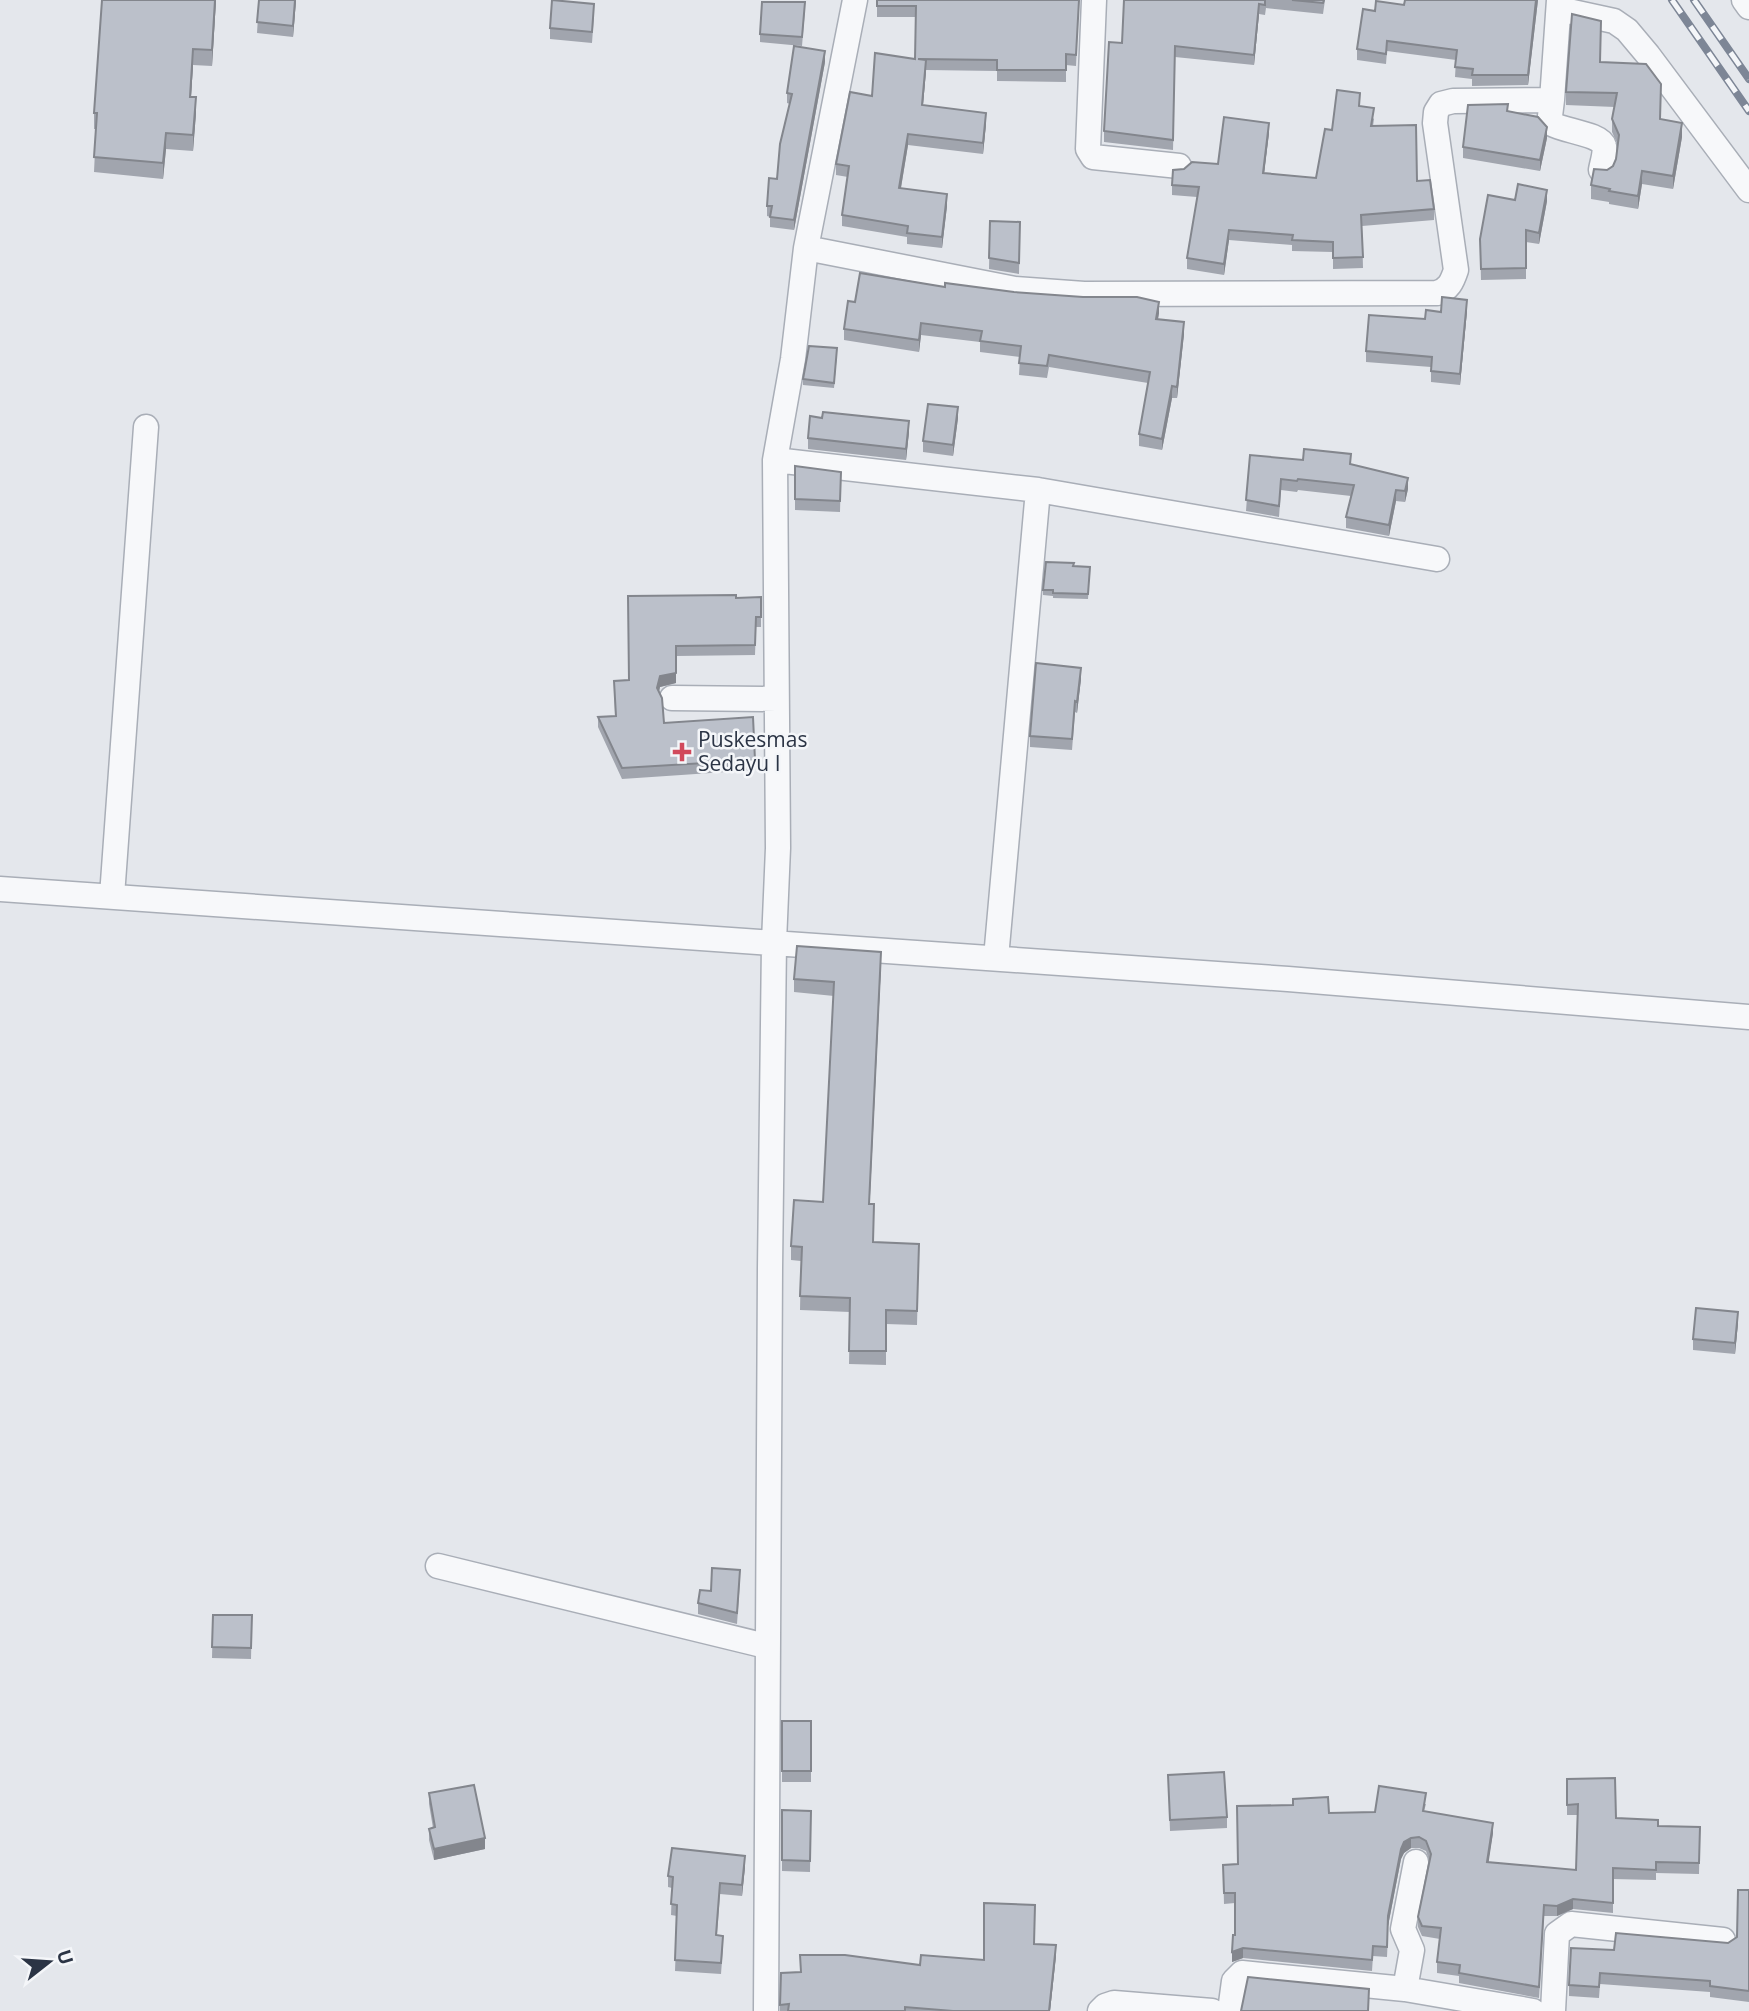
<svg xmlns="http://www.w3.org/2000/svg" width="1749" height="2011" font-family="'Open Sans',sans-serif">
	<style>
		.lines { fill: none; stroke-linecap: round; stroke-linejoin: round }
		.minor-casing { stroke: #a9aeb7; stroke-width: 27 }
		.minor { stroke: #f7f8fa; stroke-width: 24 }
		.rail-casing { stroke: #7d8696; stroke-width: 8 }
		.rail { stroke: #f4f6f9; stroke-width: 5; stroke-dasharray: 16; stroke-linecap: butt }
		.wall { fill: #a1a5ae }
		.shaded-wall { fill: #83868d }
		.building { fill: #bbc0ca; stroke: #83868d; stroke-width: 2 }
		.poi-dot { fill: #d1495b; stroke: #f4f6f9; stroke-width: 2.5 }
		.labels { text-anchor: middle; stroke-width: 5; stroke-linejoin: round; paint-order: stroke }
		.poi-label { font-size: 21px; fill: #2b3445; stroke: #f4f6f9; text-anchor: start }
	</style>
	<rect width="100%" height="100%" fill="#e4e7ec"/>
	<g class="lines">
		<!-- minor casing -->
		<g class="minor-casing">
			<path id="minor" d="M1094,0l-6,149 5,8 86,9
				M1744,0l5,7
				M1559,9l55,12 13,9 21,25 101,135
				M1552,100l-2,16 2,8c12,7 49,10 52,22 2,7 -2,17 -3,24
				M806,248l209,41 69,5 353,-1c12,-4 15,-11 19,-23l-21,-147 1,-11 5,-8 12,-3 99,-1 7,-100
				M775,460l263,30 399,69
				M672,698l104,1
				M0,889l1288,90 461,38
				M112,896l34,-469
				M996,958l42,-468
				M438,1566l328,80
				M1405,1989l7,-39 -9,-21 13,-67
				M766,2011l4,-743 4,-326 4,-94 -3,-388 18,-101 13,-111 49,-248
				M1100,2011l5,-5 9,-3 98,8
				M1230,2011l4,-30 8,-8 163,16 128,22
				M1553,2011l4,-77 14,-10 152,16"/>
		</g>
		<!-- minor -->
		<use href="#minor" class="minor"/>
		<!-- rail casing -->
		<g class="rail-casing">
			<path id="rail" d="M1672,0l77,111
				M1694,0l55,79"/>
		</g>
		<!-- rail -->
		<use href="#rail" class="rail"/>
	</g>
	<!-- wall -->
	<path class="wall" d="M216,0l-4,66 -19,-1 -2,32 5,16 -3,38 -27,-2 -3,30 -69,-7 2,-43h-2v-16z
		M259,0h37l-3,37 -36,-4z
		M877,0h202l-3,66 -10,-1v17l-69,-1v-10l-71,-1 -3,35 63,19 -3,30 -75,-9 -7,43 46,18 -5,42 -35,-4v-7l-65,-11v-11l6,-38 -12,-2v-11l36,-68 43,-37 1,-42h-39z
		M1124,0h201l-2,14 -57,-6 -1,7 -6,-1 -5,51 -79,-8 -2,93 -69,-8v-11l18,-88z
		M1405,0h133l-10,85 -56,1v-7l-17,-2 1,-17 -69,-9 -1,13 -29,-4v-11l18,-38 29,-6z
		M805,10l-3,36 -42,-4v-8z
		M594,15l-2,28 -42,-4v-11z
		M825,62l-31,168 -24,-3v-10l-3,-1v-10l10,-27 13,-75 -3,-1v-10z
		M1600,62l60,57 22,18 -9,52 -31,-5 -4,25 -29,-5v-2l-18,-3v-14l22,-19 3,-7 2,-14 -6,-13v-13l3,-12 -49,-2v-13z
		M1360,106l14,13 -1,7 44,55 17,28v11l-72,6 1,42 -30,1v-17l-41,-1v-6l-63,-5 -5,35 -37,-6v-11l10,-61 -25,-2v-10l12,-16 34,-5 51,-31 -5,40 52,5 16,-48z
		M1508,111l39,27 -7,33 -77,-13v-11z
		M1515,200l32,1 -8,43 -13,-2v37l-45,1 -1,-41z
		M990,221l30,1 -1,52 -30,-5z
		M945,287l214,26 -1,6 26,15 -7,64h-5l-10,52 -23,-4v-12l9,-51 -99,-16 -2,11 -28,-3 1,-18 -40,-5v-10l-59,-7 -2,17 -75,-12v-11l11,-27z
		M1467,311l-7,74 -29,-3v-15l-65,-5v-11l59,-32 16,-7z
		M837,354l-3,34 -31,-3v-6z
		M822,418l87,14 -3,28 -98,-11v-11z
		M958,418l-5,38 -30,-4v-11z
		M1250,455l101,10 57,24 -3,13 -9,-1 -7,35 -43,-8v-11l5,-21 -53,-6 -1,2 -16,-2 -2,27 -33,-6z
		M841,472l-1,40 -45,-2v-11z
		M1090,567l-2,32 -35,-1v-2l-10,-1v-5z
		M761,597v30h-5l-1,28 -79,1v27l-16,4 -1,5 5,31 91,37v10l-133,9 -24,-52v-10l17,-1 -1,-35 15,-1 107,-82z
		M1081,679l-4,34 -2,-1 -3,38 -42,-3v-11z
		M881,965l-12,239 4,38 46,2 -2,81 -31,-1v41l-37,-1 1,-52 -50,-2 1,-49 -10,-1v-14l32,-44 11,-206 -40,-4v-13z
		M1738,1323l-3,31 -42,-4v-11z
		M740,1581l-3,43 -39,-10v-11l13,-12z
		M213,1615h39l-1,44 -39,-1z
		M782,1721h29v61h-29z
		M1168,1775l59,42v11l-57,3z
		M1567,1779l49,39 42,8 42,1 -1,47 -43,-1v7l-43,-1v34l-40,-4 -16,7h-13l-5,82 -80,-15v-7l-22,-3v-11l3,-23 -18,-3 -4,-9v-10l11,-57 -3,-9 -7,-3h-8l-7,5 -3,6 -13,67 -1,31 -14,-1 -1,15 -129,-13 -11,4 3,-27v-32l-11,1 -1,-39 15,-1 91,-51 46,-1 51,-8 -2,7 69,22 -5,29 88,8 1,-55h-10z
		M429,1793l56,56 -51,11 -5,-20v-11l4,-1 -4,-24z
		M782,1810l29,1 -1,61 -28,-1z
		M745,1867l-3,29 -22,-2 -3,41 6,12 -2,27 -46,-3 2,-55 -6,-1 1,-27 -4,-1v-11z
		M1749,1890v112l-39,-5v-5l-110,-8 -1,14 -30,-2v-11l45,-35 114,-7 9,-6z
		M1034,1944l22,12 -6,55h-270v-6l21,-33 -1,-17 120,10 64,-5z"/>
	<!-- shaded-wall -->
	<path class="shaded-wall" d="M215,0h1l-4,66v-16z
		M295,0h1l-3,37v-11z
		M1536,0h2l-10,85v-10z
		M1259,4v10l-5,51v-10z
		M193,49v16l-3,47v-15z
		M825,51v11l-31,168v-10z
		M926,60v11l-4,45v-11z
		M196,97v16l-3,38v-16z
		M986,113v11l-3,30v-11z
		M1269,123v10l-6,50v-10z
		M1682,123v14l-9,52v-13z
		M1547,127v11l-7,33v-11z
		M166,133v16l-3,30v-16z
		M908,134v11l-9,54v-11z
		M1642,171v13l-4,25v-13z
		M1547,190v11l-8,43v-11z
		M947,194v12l-5,42v-11z
		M1229,230v10l-5,35v-11z
		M1467,300v11l-7,74v-11z
		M1159,302v11l-3,17v-11z
		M1184,322v12l-7,64v-11z
		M921,323v12l-2,17v-12z
		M1172,386v12l-10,52v-11z
		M958,407v11l-5,38v-11z
		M909,421v11l-3,28v-11z
		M1408,478v11l-3,13v-11z
		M1396,490v11l-7,35v-11z
		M1081,668v11l-4,34v-11z
		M676,673v10l-16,4 -3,12v-11l3,-12z
		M881,952v13l-12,252v-13z
		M1738,1312v11l-3,31v-11z
		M1493,1823v10l-6,40v-11z
		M485,1838v11l-51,11v-11z
		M1411,1838v10l-7,5 -3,6 -13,67 -1,31 1,-41 13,-67 3,-7z
		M745,1856v11l-3,29v-11z
		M1573,1899v10l-16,7v-10z
		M1056,1945v11l-6,55h-1z
		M1243,1948v10l-11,4v-10z"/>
	<!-- building -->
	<path class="building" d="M102,0h113l-3,50 -19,-1 -3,48h6l-3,38 -27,-2 -3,30 -69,-6 3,-44h-3z
		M259,0h36l-2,26 -36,-4z
		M552,0l42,4 -2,28 -42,-4z
		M877,0h202l-3,55 -10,-1v16h-69v-10l-79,-1 8,1 -4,45 64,8 -3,30 -75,-9 -9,54 48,6 -5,43 -35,-4 1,-7 -66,-11 7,-49 -13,-2 14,-72 22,4 3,-43 40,6 1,-53h-39z
		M1124,0h141v5l-6,-1 -5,51 -79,-9 -2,94 -69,-9 5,-89 13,1z
		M1292,0h32l-1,3z
		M1405,0h131l-8,75h-56l1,-6 -18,-2 2,-17 -70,-9 -1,13 -29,-5 6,-40 12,2 1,-10 28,4z
		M762,2h43l-3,35 -42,-3z
		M1572,14l29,7 -1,41 46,2 15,20 -1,35 22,4 -9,53 -31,-5 -4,25 -29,-5 1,-2 -19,-4 3,-16 13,1 6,-4 3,-7 3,-24 -7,-16 5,-26 -51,-1z
		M794,46l31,5 -31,169 -24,-3 2,-11h-5l2,-28 8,1 3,-35 12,-50 -5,-1z
		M1337,90l23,3 -1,13 15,2 -3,18 45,-1 1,56 13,-1 4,29 -73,6 2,42 -30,1v-16l-41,-2 1,-5 -64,-5 -5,34 -37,-6 12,-71 -27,-2 1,-15 11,-1 8,-7 26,2 6,-47 45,6 -6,50 53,5 9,-49 7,1z
		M1508,104l-1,7 31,6 9,10 -7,33 -77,-13 5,-42z
		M1518,184l29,6 -8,43 -13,-3v38l-45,1 -1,-30 8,-44 27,5z
		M990,221l30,1 -1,41 -30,-5z
		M860,273l85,14v-4l69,9 69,5h54l22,5 -3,17 28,3 -7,65 -5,-1 -10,53 -23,-5 11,-62 -101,-17 -2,11 -28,-3 2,-17 -41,-5 2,-10 -61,-8 -2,17 -75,-11 4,-28 7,1z
		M1442,297l25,3 -7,74 -29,-3 1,-14 -66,-6 3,-36 56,4 1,-9 15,2z
		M809,346l28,2 -3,35 -31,-4z
		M928,404l30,3 -5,38 -30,-4z
		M823,412l86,9 -3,28 -98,-11 2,-22 12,2z
		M1304,449l47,5 -1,10 58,14 -3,13 -9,-1 -7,35 -43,-8 8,-32 -56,-6 -1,2 -16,-2 -2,27 -33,-6 4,-45 53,5z
		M795,466l46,6 -1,29 -45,-2z
		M1046,562l28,1 -1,3 17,1 -2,27 -35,-1v-3h-10z
		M736,595v3l25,-1v20h-5l-1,28 -79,1v27l-16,3 -3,12 5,10 2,25 89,-6 2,43 -133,8 -24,-51 18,-1 -2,-35 15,-1 -1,-84z
		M1036,663l45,5 -4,34 -2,-1 -3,38 -42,-3z
		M797,946l84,6 -12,252h5l-1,38 46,2 -2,67 -31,-1v41h-37l1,-53 -50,-2 2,-49 -11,-1 3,-46 29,2 11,-220 -40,-3z
		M1696,1308l42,4 -3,31 -42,-4z
		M712,1568l28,2 -3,43 -39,-10 2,-13 11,1z
		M213,1615h39l-1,33 -39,-1z
		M782,1721h29v50h-29z
		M1224,1772l3,45 -57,3 -2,-45z
		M1615,1778l1,40 42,2v6l42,1 -1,36 -43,-1v8l-43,-2v35l-40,-4 -16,7 -13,-1 -5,82 -80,-14 1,-8 -23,-3 4,-34 -19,-2 -4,-9 13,-63 -5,-13 -7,-4 -8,1 -7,4 -3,7 -13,67 -1,31 -14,-1 -1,14 -129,-12 -11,4 1,-17h2v-42h-11l-1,-28 15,-1 -1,-58 56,-1v-6l35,-2 1,16 46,-1 4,-26 47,7 -3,18 70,12 -6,39 89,8 2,-66 -11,1v-26z
		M474,1785l11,53 -51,11 -5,-20 6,-2 -6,-34z
		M782,1810l29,1 -1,50 -28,-1z
		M672,1848l73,8 -3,29 -22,-2 -4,52 7,1 -2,27 -46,-3 2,-55 -6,-1 2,-27 -5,-1z
		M1738,1890h11v101l-39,-5v-5l-110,-8 -1,14 -30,-2 2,-37 43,2 2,-17 112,10 9,-6z
		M984,1903l51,2 -1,39 22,1 -7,66h-96l-48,-4v4h-117l1,-7 -9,1 1,-32 20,-1 -1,-17h45l75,10 1,-10 63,5z
		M1248,1977l121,12 -1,22h-127z"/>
	<!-- markers -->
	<path class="poi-dot" d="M678.5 741.5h7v7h7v7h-7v7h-7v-7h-7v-7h7z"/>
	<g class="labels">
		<!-- poi labels -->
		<g class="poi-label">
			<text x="698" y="747">Puskesmas<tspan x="698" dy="24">Sedayu I</tspan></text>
		</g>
	</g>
	<!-- north arrow -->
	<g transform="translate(49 1962) rotate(73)" stroke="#f4f6f9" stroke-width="5" paint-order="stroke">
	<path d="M0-5L12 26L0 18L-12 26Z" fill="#2b3445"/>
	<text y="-10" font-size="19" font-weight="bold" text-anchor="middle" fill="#2b3445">U</text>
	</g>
</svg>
